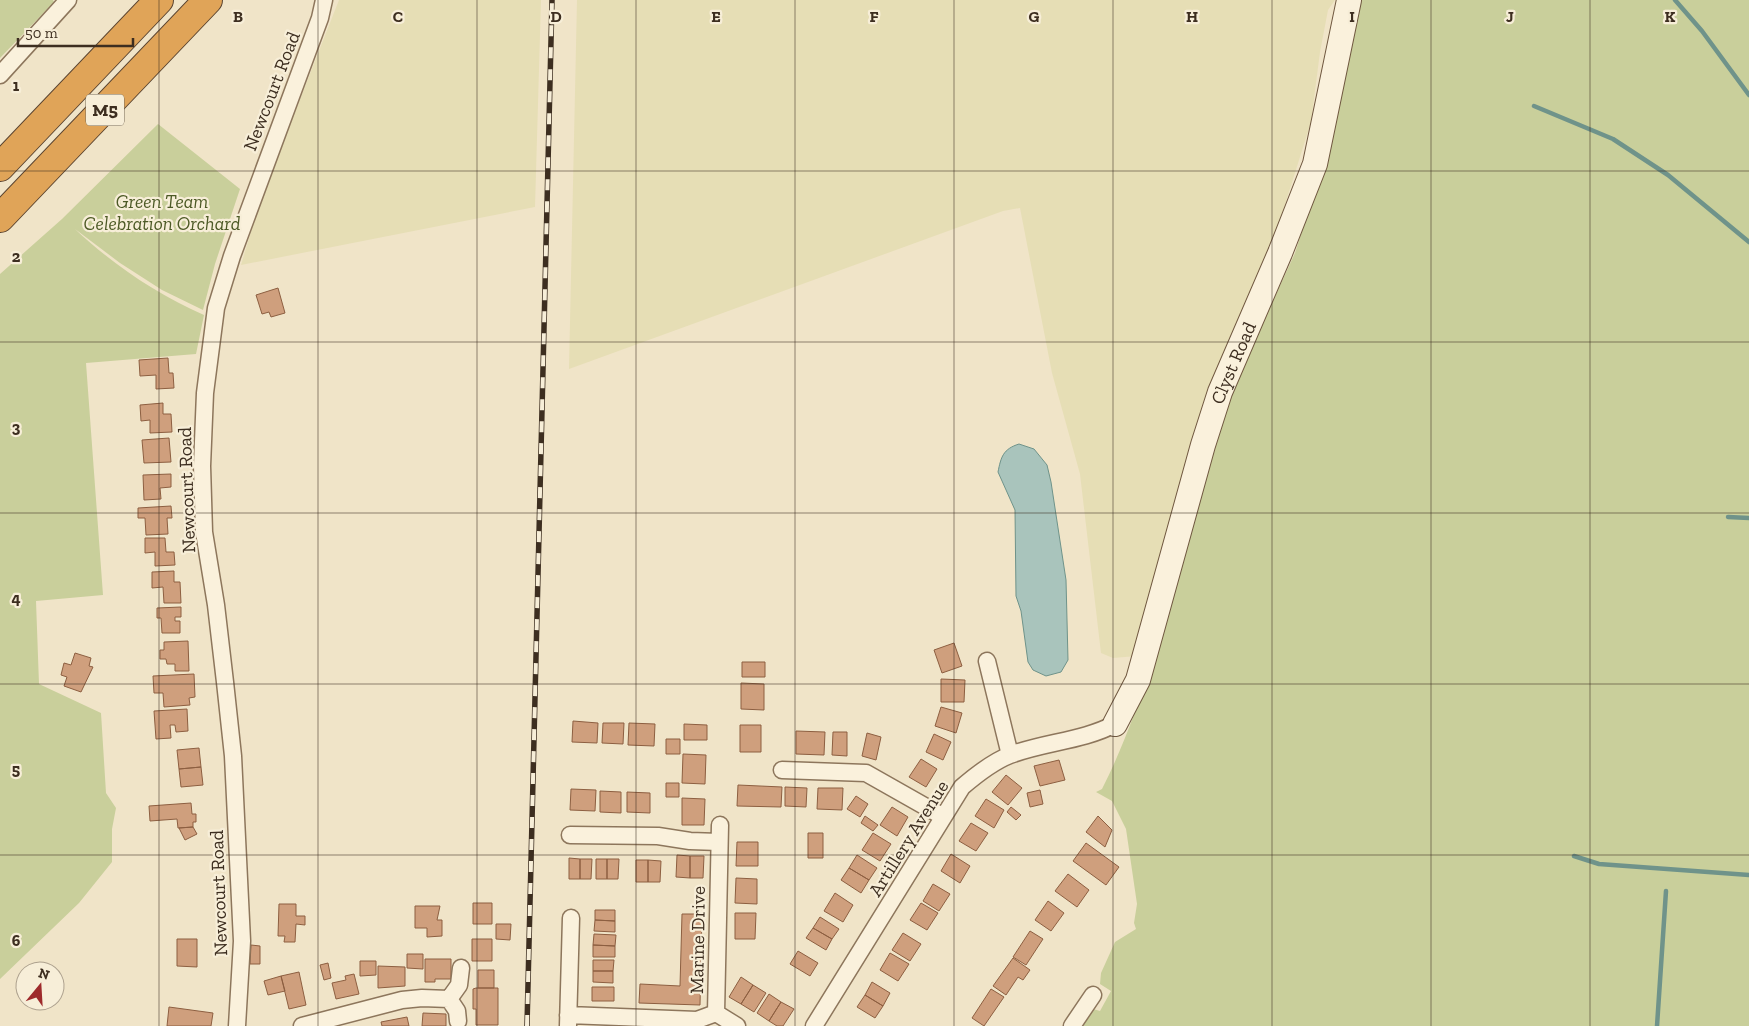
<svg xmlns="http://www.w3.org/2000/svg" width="1749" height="1026" font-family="'Zilla Slab',serif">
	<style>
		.farmland { fill: #e6deb5 }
		.green { fill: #c9cf9b }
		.water { fill: #a9c4bc; stroke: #6f938a }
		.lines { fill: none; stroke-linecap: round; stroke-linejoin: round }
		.stream { stroke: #6f938a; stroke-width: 4.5 }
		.building { fill: #cf9f7d; stroke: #8d5f41 }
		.street-casing { stroke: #8d765c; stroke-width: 19 }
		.secondary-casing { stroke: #6f573f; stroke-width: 26 }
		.highway-casing { stroke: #5b4430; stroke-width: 30 }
		.street { stroke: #faf1dc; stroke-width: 16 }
		.secondary { stroke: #faf1dc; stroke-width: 24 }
		.highway { stroke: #e0a458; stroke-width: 28 }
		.rail-casing { stroke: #3d2e20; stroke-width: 5.5 }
		.rail { stroke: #f7eed8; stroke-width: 4; stroke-dasharray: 11; stroke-linecap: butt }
		.grid { fill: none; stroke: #3d2e20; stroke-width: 1; stroke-opacity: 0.55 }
		.labels { text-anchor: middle; stroke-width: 4.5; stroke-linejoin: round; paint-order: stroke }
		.shield { fill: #f7eed8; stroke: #756857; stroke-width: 1 }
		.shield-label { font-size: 18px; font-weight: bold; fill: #3d2e20 }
		.street-label { font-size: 19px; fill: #3d2e20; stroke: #f7eed8 }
		.park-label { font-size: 19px; font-style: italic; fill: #4d5a26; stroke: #f7eed8 }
		.grid-label { font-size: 16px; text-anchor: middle; font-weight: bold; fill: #3d2e20; stroke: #f7eed8; stroke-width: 4.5; stroke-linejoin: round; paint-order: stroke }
	</style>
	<rect width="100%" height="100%" fill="#f0e4c8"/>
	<!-- farmland -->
	<path class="farmland" d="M339,0h202l-6,207 -294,58 20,-67z
		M577,0h758l-7,10 -8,42 -9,70 -35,111 -73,178 -22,67 -44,178 -24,2 -12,-5 -21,-179 -28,-101 -32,-165 -17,3 -434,158z"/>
	<!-- green -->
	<path class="green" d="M0,0h53l1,2 -54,56z
		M1357,0h392v1026h-667l11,-17 7,2 11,-20 -11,-7 1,-11 14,-31 21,-13 -2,-6 3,-19 -11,-75 -14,-28 -16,-9 6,-3c21,-41 36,-85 52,-129l71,-246 19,-50 51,-111 30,-95z
		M158,124l82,65 -25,75 -12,46 -41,-20 -42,-27 -45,-34c37,35 83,66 129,86l-8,39 -110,9 17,232 -67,6 3,83 62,29 5,80 10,15 -4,21v33l-33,41 -79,76v-705l62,-55z"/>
	<!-- water -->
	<path class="water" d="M1019,444l15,5 13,16 4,17 15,98 2,80 -7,12 -15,4 -13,-6 -5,-8 -7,-51 -5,-15 -1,-86 -17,-38c3,-15 5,-23 21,-28z"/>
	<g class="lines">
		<!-- stream -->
		<path class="stream" d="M1675,0l27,31 47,64
			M1534,106l79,33 55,36 81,67
			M1728,517l21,1
			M1574,856l25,8 150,11
			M1657,1026l9,-135"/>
	</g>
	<!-- building -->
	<path class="building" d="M278,288l7,25 -14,4 -2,-5 -7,2 -6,-19z
		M168,358l1,15h4l1,15 -18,1v-14l-16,1 -1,-16z
		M163,403v11h8l1,18 -22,1v-13l-9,1 -1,-16z
		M169,438l2,24 -27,1 -2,-23z
		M171,474v13l-11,1 1,11 -17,1 -1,-25z
		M171,506l1,12h-5l1,16 -22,1 -1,-17h-7v-10z
		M145,538h20l1,14h8l1,13 -20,1v-14l-10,1z
		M174,571v11h6l1,21h-17l-1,-16 -11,1v-16z
		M181,607v10h-6v4h5v12h-18l-1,-15h-4v-10z
		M188,641l1,30h-14v-7h-8l-1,-5h-6v-9h4v-8z
		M954,643l8,23 -20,7 -8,-23z
		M75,653l16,5 -2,8 4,1 -12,25 -17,-6 3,-9 -6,-2 3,-12 7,2z
		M742,662h23v15h-23z
		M194,674l1,23 -6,1 1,7 -26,2 -1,-14h-9l-1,-17z
		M941,679l24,1 -1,22h-23z
		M741,683l23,1v26l-23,-1z
		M941,707l21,6 -6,20 -21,-7z
		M187,709l1,22 -12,1 -1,-7h-5l1,13 -15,1 -2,-28z
		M573,721l25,2 -1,20 -25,-1z
		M603,723h21l-1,21 -21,-1z
		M629,723l26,1 -1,22 -26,-1z
		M684,724l23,1v15h-23z
		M740,725h21v27h-21z
		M796,731l29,1 -1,23 -28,-1z
		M833,732h14v24l-15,-1z
		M867,733l14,4 -5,23 -14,-4z
		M934,734l17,8 -8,18 -17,-8z
		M666,739h14v15h-14z
		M199,748l2,19 -22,2 -2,-19z
		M683,754l23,1 -1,29 -23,-1z
		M921,759l16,10 -11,18 -17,-10z
		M1059,760l6,20 -25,6 -6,-20z
		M201,767l2,18 -22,2 -2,-18z
		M1006,775l16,13 -14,17 -16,-13z
		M666,783h13v14h-13z
		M738,785l44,2 -1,20 -44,-1z
		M785,787l22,1 -1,19 -21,-1z
		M818,788h25l-1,22 -25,-1z
		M571,789l25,1 -1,21 -25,-1z
		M1040,790l3,14 -13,3 -3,-14z
		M600,791l21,1v21l-21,-1z
		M627,792l23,1v20l-23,-1z
		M856,796l12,8 -8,13 -13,-8z
		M682,798l23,1 -1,26h-22z
		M986,799l18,11 -10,18 -19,-12z
		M191,803l1,11h4v8h-3v5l-15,1 -1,-9 -27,2 -1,-15z
		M892,807l16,10 -11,19 -17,-11z
		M1011,807l10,8 -5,5 -9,-8z
		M865,816l13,9 -5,6 -12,-8z
		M1098,816l14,14 -7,17 -19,-15z
		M971,823l17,10 -12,18 -17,-10z
		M193,827l4,7 -12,6 -6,-12z
		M808,833h15v25h-15z
		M873,833l18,11 -11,17 -18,-11z
		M737,842h21v24h-22z
		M1086,843l33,24 -13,18 -33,-24z
		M951,854l19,12 -10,17 -19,-12z
		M677,855l13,1v22l-14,-1z
		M857,855l20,13 -8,12 -20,-12z
		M690,856h14l-1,22h-13z
		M569,858l11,1v20h-11z
		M580,859h12l-1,20h-11z
		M596,859h11v20h-11z
		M607,859h12l-1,20h-11z
		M636,860h12v22h-12z
		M648,860l13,1 -1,21h-12z
		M849,868l20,12 -8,13 -20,-13z
		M1068,874l21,16 -12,17 -22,-16z
		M736,878l21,1v25l-22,-1z
		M933,884l17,10 -11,17 -16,-10z
		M835,893l18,12 -10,17 -19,-11z
		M1048,901l16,12 -13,18 -16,-11z
		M473,903h19v21h-19z
		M921,903l17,10 -11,17 -17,-10z
		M279,904h17v12h9v9l-9,-1 -1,18h-11l1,-6h-7z
		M415,906h25l-3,14h5v16l-15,1v-9h-12z
		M595,910h20v11l-20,-1z
		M735,913h21l-1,26h-20z
		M682,914h20l-2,91 -61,-2 1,-19 40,2z
		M820,917l19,12 -7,10 -19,-11z
		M595,920l20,1v11l-21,-1z
		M496,924h15l-1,16 -14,-1z
		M813,928l19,11 -6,11 -20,-12z
		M1030,931l13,8 -17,26 -13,-8z
		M903,933l18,11 -11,17 -18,-11z
		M594,934l22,1 -1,11 -22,-1z
		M177,939h20v28l-20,-1z
		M472,939h20v22h-20z
		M251,945l9,1v18h-10z
		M593,945l22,1v11h-22z
		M798,951l20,12 -8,13 -20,-12z
		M890,953l19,11 -11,17 -18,-11z
		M407,954h16v15l-16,-1z
		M1013,958l17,12 -7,10 -5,-3 -12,18 -13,-9z
		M425,959h26v20h-16v3h-10z
		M593,960h21l-1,11h-20z
		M360,961h16v14l-16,1z
		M328,963l3,15 -7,2 -4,-15z
		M378,966l27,1v19l-27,2z
		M478,970h16v18h-16z
		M593,971h20v12l-20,-1z
		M299,972l7,33 -17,4 -8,-33z
		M354,974l5,20 -23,5 -4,-16 14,-3 -1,-4z
		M281,976l4,15 -17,4 -4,-14z
		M741,977l12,8 -12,19 -12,-7z
		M872,982l18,11 -7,13 -18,-11z
		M753,985l13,8 -12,19 -13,-8z
		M592,987h22v14h-22z
		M476,988h22v37h-22v-16h-3v-20z
		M991,989l13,8 -20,29 -12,-8z
		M769,994l12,8 -12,19 -12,-8z
		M865,995l18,11 -8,12 -18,-11z
		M781,1002l13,7 -11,17h-6l-8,-5z
		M169,1007l44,6 -2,13h-44z
		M423,1013l23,1v12h-24z
		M407,1017l2,9h-27l-1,-4z"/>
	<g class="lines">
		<!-- street casing -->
		<g class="street-casing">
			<path id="street" d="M0,75l68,-75
				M987,661l23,94
				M782,770l84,3 76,43
				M720,825l-4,188 21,13
				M570,835l88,1 32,5 29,1
				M449,999l8,12 1,10
				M568,1015l129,5 19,-7
				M237,1026l5,-85 -4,-82 -5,-103 -8,-74 -9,-77 -12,-73 -2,-66 3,-73 11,-85 16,-52 88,-238 4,-18
				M302,1026l100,-26 20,-2 27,1 10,-14 2,-17
				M568,1026l3,-108
				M814,1026l148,-239c14,-12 30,-25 48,-32 34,-13 73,-14 105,-31
				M1072,1026l21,-31"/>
		</g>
		<!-- secondary casing -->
		<g class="secondary-casing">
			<g id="secondary">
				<path id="s1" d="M1115,724l23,-44 65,-235 17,-53 60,-139 35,-89 34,-164"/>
			</g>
		</g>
		<!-- highway casing -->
		<g class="highway-casing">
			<path id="highway" d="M0,167l159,-167
				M0,218l208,-218"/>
		</g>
		<!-- street -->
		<use href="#street" class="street"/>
		<!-- secondary -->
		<use href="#secondary" class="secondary"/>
		<!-- highway -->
		<use href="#highway" class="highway"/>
		<!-- rail casing -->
		<g class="rail-casing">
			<path id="rail" d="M527,1026l25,-1026"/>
		</g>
		<!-- rail -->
		<use href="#rail" class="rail"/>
	</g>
	<!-- grid -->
	<path class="grid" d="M159,0v1026M318,0v1026M477,0v1026M636,0v1026M795,0v1026M954,0v1026M1113,0v1026M1272,0v1026M1431,0v1026M1590,0v1026M0,171h1749M0,342h1749M0,513h1749M0,684h1749M0,855h1749"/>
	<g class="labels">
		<!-- shield labels -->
		<rect class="shield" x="86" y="94.5" width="38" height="31" rx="4"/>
		<g class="shield-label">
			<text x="105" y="116">M5</text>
		</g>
		<!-- street labels -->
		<g class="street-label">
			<text transform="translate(271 91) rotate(-69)" y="7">Newcourt Road</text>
			<text dy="7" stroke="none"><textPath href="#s1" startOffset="381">Clyst Road</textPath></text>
			<text transform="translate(186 490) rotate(-92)" y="7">Newcourt Road</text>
			<text transform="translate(908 838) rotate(-58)" y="7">Artillery Avenue</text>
			<text transform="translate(218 893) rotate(-92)" y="7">Newcourt Road</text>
			<text transform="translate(697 940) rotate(-89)" y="7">Marine Drive</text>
		</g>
		<!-- park labels -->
		<g class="park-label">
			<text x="162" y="208">Green Team<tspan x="162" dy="22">Celebration Orchard</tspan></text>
		</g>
	</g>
	<g class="grid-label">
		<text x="238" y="22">B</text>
		<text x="398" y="22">C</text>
		<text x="556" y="22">D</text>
		<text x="716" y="22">E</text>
		<text x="874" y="22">F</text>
		<text x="1034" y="22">G</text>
		<text x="1192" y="22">H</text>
		<text x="1352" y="22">I</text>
		<text x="1510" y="22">J</text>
		<text x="1670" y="22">K</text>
		<text x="16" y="91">1</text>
		<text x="16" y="262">2</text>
		<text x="16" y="433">3</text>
		<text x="16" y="604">4</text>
		<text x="16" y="775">5</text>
		<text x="16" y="946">6</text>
	</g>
	<!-- north arrow -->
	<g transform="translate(40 986) rotate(18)"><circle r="24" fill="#f7eed8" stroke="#ada18e"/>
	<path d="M0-4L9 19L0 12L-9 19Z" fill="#9e2a2b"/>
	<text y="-8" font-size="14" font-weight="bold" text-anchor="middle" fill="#3d2e20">N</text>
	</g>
	<!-- scale -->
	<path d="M18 38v8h115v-8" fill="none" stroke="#3d2e20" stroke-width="2.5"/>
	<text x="25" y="38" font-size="15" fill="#3d2e20" stroke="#f7eed8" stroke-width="4" paint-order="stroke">50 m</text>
</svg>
